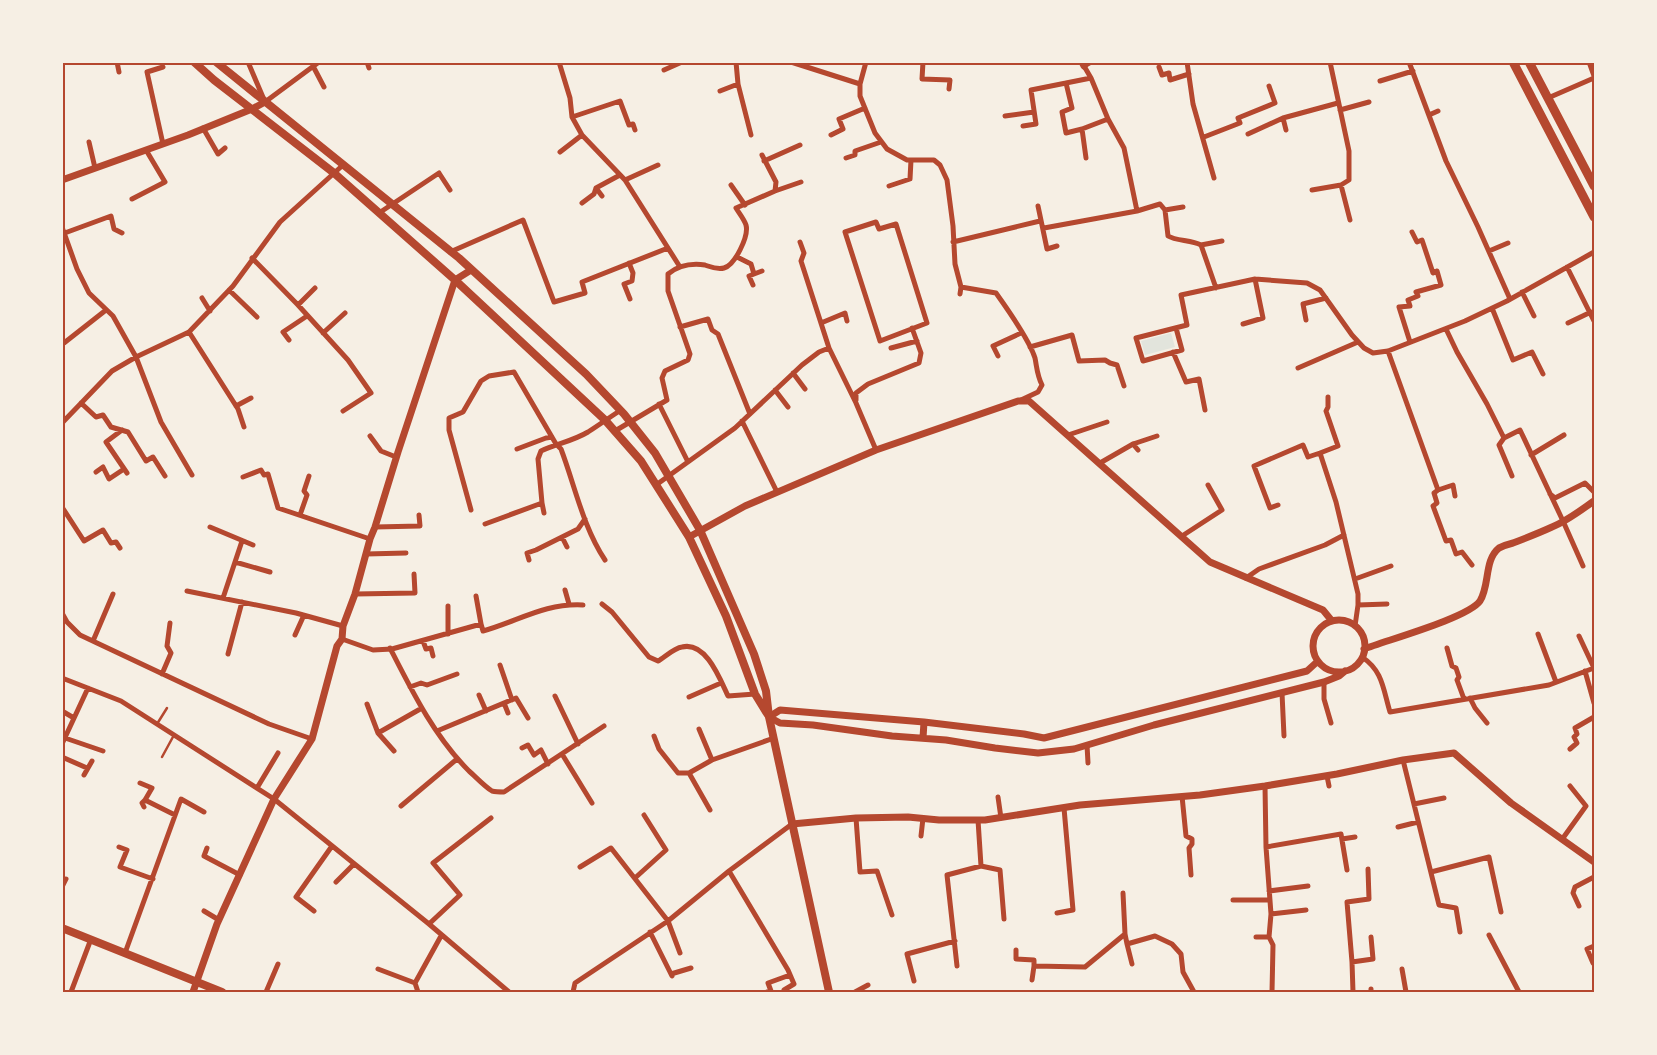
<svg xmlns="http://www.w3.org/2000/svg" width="1657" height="1055" font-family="'Open Sans',sans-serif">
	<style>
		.green { fill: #e2e4dc }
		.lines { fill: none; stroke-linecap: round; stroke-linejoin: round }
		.service { stroke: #b5482f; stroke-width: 2.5 }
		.minor { stroke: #b5482f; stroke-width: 5 }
		.tertiary { stroke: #b5482f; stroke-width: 7 }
		.secondary { stroke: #b5482f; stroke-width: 8 }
		.primary { stroke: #b5482f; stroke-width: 9 }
		.neatline { fill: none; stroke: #b5482f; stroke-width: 2 }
	</style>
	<rect width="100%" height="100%" fill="#f6efe4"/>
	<!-- green -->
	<path class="green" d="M1171,333l4,14 -30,8 -4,-14z"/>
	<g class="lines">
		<!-- service -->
		<path class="service" d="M157,724l10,-16
			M162,757l12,-22"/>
		<!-- minor -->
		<path class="minor" d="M117,62l2,10
			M248,62l17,40 54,-40
			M367,62l2,6
			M559,62l11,36 2,19 10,18 43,45 55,87
			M736,62l2,22 13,51
			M791,62l69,22
			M866,62l-6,22v12l15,37 12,16 20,11h27l6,5 7,15 6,46 2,38 6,23 -1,7
			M923,62l-1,17 28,1 -1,9
			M1091,62l-7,4 7,12 17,41 16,29 13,63
			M1187,62l6,42 21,74
			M1409,62l37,99 32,66 32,72
			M1589,62l5,14
			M313,66l11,21
			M1159,67l3,8 7,-2 1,7 19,-6
			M664,70l18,-8
			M1380,81l33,-10
			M1066,83l6,25 -10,4 4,21 16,-4 26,-10
			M720,91l18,-7
			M1548,98l46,-20
			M1340,110l29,-8
			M1429,115l9,-4
			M1005,116l29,-4
			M572,117l48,-16 9,24 4,-1 2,6
			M1283,118l3,12
			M1023,126l13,-2 -5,-34 60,-12
			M203,128l15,26 7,-6
			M1082,129l4,29
			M1248,134l35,-16 55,-15
			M831,135l12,-6 -4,-10 26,-11
			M1204,137l36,-14 -2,-5 37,-15 -6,-17
			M89,142l6,26
			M163,144l-16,-72 16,-5
			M560,152l22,-17
			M846,158l9,-3v-4l26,-9
			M764,161l36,-16
			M625,180l33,-15
			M731,185l14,20
			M1341,185l9,35
			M889,186l21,-7 1,-19
			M596,188l6,8
			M1312,190l29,-5 8,-5v-29l-19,-89
			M775,191l26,-9
			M132,199l33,-17 -19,-32
			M582,203l12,-9 2,-6 24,-13
			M1038,206l9,43 10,-3
			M1165,210l18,-3
			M379,213l60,-40 11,17
			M876,222l3,7 17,-5 31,99 -47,18 -35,-109z
			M62,227l15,42 12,24 24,23 23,41 25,65 31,53
			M1044,228l93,-17 23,-7 5,6 3,26c8,5 23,4 33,9l15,43
			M62,234l49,-18 3,13 8,4
			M800,242l4,11 -3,8 28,87 27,55 20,47
			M953,242l87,-21
			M1201,245l21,-4
			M1489,251l19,-8
			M450,252l73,-32 31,82 31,-9 -3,-11 86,-34
			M737,257l14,7 3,10 -5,2 4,9
			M252,258l46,47 50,55 23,33 -28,18
			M629,263l4,10 -1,8 -8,3 6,15
			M1567,267l27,54
			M754,274l8,-3
			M961,287l35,6c10,14 34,49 39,65 2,10 2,17 7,27l-4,7 -17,8
			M229,290l28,27
			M1522,292l12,24
			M202,298l8,13
			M298,305l17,-17
			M1492,308l21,52 19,-8 11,22
			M1306,320l-3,-16 23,-6
			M821,323l24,-10 2,8
			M1568,323l23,-11
			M1243,324l20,-6 -8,-39
			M680,327l28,-8 4,11 6,4 32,80
			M1176,328l6,22 -39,11 -7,-23 51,-13 -6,-30 74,-16 52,4 13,7 32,45 12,13 9,5 15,-2 77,-30 42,-20 87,-49
			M1446,329l11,23 30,52 17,34 16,-8 43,91 20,45
			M189,332l49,77 6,18
			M323,333l22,-20
			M62,340l2,3 42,-33
			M289,340l-6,-8 24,-16
			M1410,342l-11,-35 11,-1 -2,-6 10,-4 -2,-4 25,-7 -4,-14 -4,2 -11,-33 -5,2 -5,-10
			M1030,347l42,-12 7,26 26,-1 5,3 7,2 7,21
			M891,348l26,-7
			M1388,351l50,139 -4,3 3,10 -4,3 13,35 5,-1 5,14 6,-2 10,13
			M1173,352l13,30 13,-3 6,31
			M998,356l-5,-10 28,-13
			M1298,368l60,-26
			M793,373l12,16
			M775,390l13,17
			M1328,397v10l-2,4 12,35 -18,7 16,49 22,92v11l-3,21
			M856,400v-7l12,-9 51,-21 2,-10 -9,-25
			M81,403l15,14 7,-2 8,12 17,5 18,29 7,-4 12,19
			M659,404l29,58
			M236,406l15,-8
			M742,421l35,71
			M62,423l50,-52 24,-14 53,-25 44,-46 47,-64 63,-57
			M122,430l-16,12 21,31
			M615,431l52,-31 -5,-22 3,-7 23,-11 2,-6 -22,-63v-17c11,-9 23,-11 37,-9 6,2 12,5 19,3 11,-3 25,-32 22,-43 -2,-6 -7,-12 -10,-17l39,-17 1,-9 -14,-27
			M1068,435l39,-13
			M370,436l11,15 15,6
			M1504,438l-5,7 13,31
			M1133,444l5,6
			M517,449l29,-11 6,-1
			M1531,455l33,-20
			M1100,463l33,-19 24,-8
			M96,472l7,-5 6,12 15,-10
			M243,477l18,-7 3,5 4,-1 10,34 92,31
			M656,485l79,-57 67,-63 17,-13 10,-4
			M1438,490l15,-5 2,11
			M1550,494l5,4 30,-15 9,9
			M542,503l2,10
			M1278,505l-8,3 -16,-42 49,-21 5,12 12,-4
			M62,507l22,34 19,-11 8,13 5,-1 4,6
			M471,510l-22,-80v-12l14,-6 18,-31 8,-5 25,-4 42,72 5,5c14,37 22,78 44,111
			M300,515l7,-20 -3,-4 5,-15
			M485,524l57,-21 -4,-44 3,-8c15,-7 32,-10 47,-19 11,-7 22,-15 33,-22
			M210,527l43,18
			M375,527l45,-1 -1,-11
			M1182,536l40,-26 -14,-25
			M562,537l5,10
			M366,554l40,-1
			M529,560l-2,-7 9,-3 42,-21 7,-10
			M235,562l35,10
			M1246,578l13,-9 66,-24 19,-10
			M1355,579l36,-13
			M565,590l4,14
			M187,591l109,22 47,13
			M355,594l60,-1 -1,-19
			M476,596l5,28 2,7c36,-10 61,-28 100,-26
			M223,598l19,-57
			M602,604l10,8 37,45 9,4c7,-4 16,-13 24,-14 24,-6 38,32 46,49l27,-2
			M1358,605l29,-1
			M62,613l5,9 13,13 189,89 43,15
			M448,634v-28
			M1538,634l18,48
			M295,635l9,-20
			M1579,636l15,32
			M342,639l31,11 19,-1 89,-25
			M93,641l20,-47
			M423,641l3,8 5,-1 2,8
			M390,648c22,43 44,88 79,123 7,6 15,15 23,20 4,1 8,1 12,1l100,-66
			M1447,648l5,18 4,2 3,9 -2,3 7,19
			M228,654l14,-52
			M1362,657c21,14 21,32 28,55l159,-27 45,-17
			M500,665l12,35
			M1585,671l9,32
			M162,674l9,-21 -4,-7 3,-23
			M62,678l59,23 153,98 155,125 80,68
			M1324,682v17l7,24
			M410,687l11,-4 6,2 30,-11
			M1282,693l2,43
			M479,695l7,16
			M555,696l23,48
			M689,697l32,-14
			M1470,698l5,10 12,15
			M504,703l4,10
			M367,704l11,29 16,18
			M62,711l12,7
			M699,729l13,31
			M437,731l79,-33 12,20
			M378,733l44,-25
			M654,736l5,13 19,24h11l23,-13 62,-22
			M65,738l38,13
			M62,744l26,-56
			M1087,745l1,18
			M522,748l6,-3 6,10 7,-5 7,14
			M1570,749l7,-6 -3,-6 3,-3 -2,-6 19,-11
			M562,754l30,49
			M62,757l25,11
			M1403,760l36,145 17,3 4,24
			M689,773l21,37
			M84,775l8,-14
			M1327,776l2,10
			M140,783l12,5 -7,12
			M1265,786l1,61 5,67 -2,23 4,8 -1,47
			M257,788l21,-35
			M1182,796l4,40 6,3v5l-3,4 2,27
			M998,797l3,21
			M1414,804l30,-6
			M401,806l56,-47
			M144,807l-2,-4 3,-3 30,15
			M856,818l4,54 17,-1 15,44
			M1398,827l20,-5
			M921,836l2,-18
			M1563,838l23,-32 -16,-20
			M1342,839l13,-2
			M119,847l8,3 -7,17 33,12
			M1266,847l75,-13 6,36
			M207,848l-3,8 36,19
			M981,866l19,4 4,49
			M580,867l31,-19 57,73 12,32
			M729,871l59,99 6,14 -10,6 1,2
			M1431,872l58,-15 12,55
			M635,878l31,-28 -22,-35
			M336,882l18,-18
			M62,887l4,-8
			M1269,891l39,-5
			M1123,893l2,41
			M1233,900h37
			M1579,906l-6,-13 2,-6 19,-10
			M204,911l15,9
			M314,911l-18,-14 36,-51
			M1057,913l16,-3 -9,-102
			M1271,914l35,-4
			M429,924l31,-29 -27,-32 58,-45
			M650,932l22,44
			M1489,935l30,57
			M1256,937h13
			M1127,944l5,20
			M1016,950v9l18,1v6l51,1 40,-33 2,10 28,-8 17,8 9,10 2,18 11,20
			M125,953l56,-154 23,13
			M1352,962l21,-3 -2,-22
			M1593,963l-6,-14 7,-3
			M957,966l-10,-91 34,-9 -3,-46
			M378,969l37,14
			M1402,969l4,23
			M671,974l20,-6
			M1032,980l2,-14
			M914,981l-7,-27 48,-13
			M1371,989v3
			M71,992l20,-53
			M266,992l12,-28
			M418,992l-3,-9 26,-47
			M573,992l2,-9 93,-62 61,-50 63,-47
			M767,992l4,-1 -3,-8 22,-8
			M855,992l13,-7
			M1353,992l-1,-30 -5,-60 22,-3 -1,-30"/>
		<!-- tertiary -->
		<path class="tertiary" d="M1082,62l2,4
			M62,180l126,-45 64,-26 13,-7
			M689,537l56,-31 131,-56 142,-49h11l181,161 113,48 9,11
			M1313 646a26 26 0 1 1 52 0a26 26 0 1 1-52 0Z
			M1364,649c23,-9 104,-31 116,-48 10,-16 4,-41 19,-53 4,-2 10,-4 14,-5 13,-5 26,-10 39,-16 15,-6 29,-17 42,-26
			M1318,661l-11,10 -263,67 -20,-4 -100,-12 -144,-12 -11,7 11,6 33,2 79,11 54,4 49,8 43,5 36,-4 80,-24 170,-43 15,-6 6,-5
			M923,738l1,-16
			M792,824l64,-6 52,-1 31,3h46l95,-15 120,-10 65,-9 72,-12 66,-14 51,-7 57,50 83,59
			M193,992l24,-68 57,-125 38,-60 25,-93 5,-7 1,-13 12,-32 15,-55 5,-12 23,-75 57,-172 16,-10"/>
		<!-- secondary -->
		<path class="secondary" d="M194,62l20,18 120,93 121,107 150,140 36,41 48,76 37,79 29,78 13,21
			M216,62l243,196 127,116 38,40 31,39 45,77 54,124 12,37 3,26 60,275
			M62,928l160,64"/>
		<!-- primary -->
		<path class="primary" d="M1513,62l81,155
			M1529,62l65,124"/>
	</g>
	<!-- border -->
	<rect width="1657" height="1055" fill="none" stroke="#f6efe4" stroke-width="128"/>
	<rect x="64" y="64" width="1529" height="927" class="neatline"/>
</svg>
